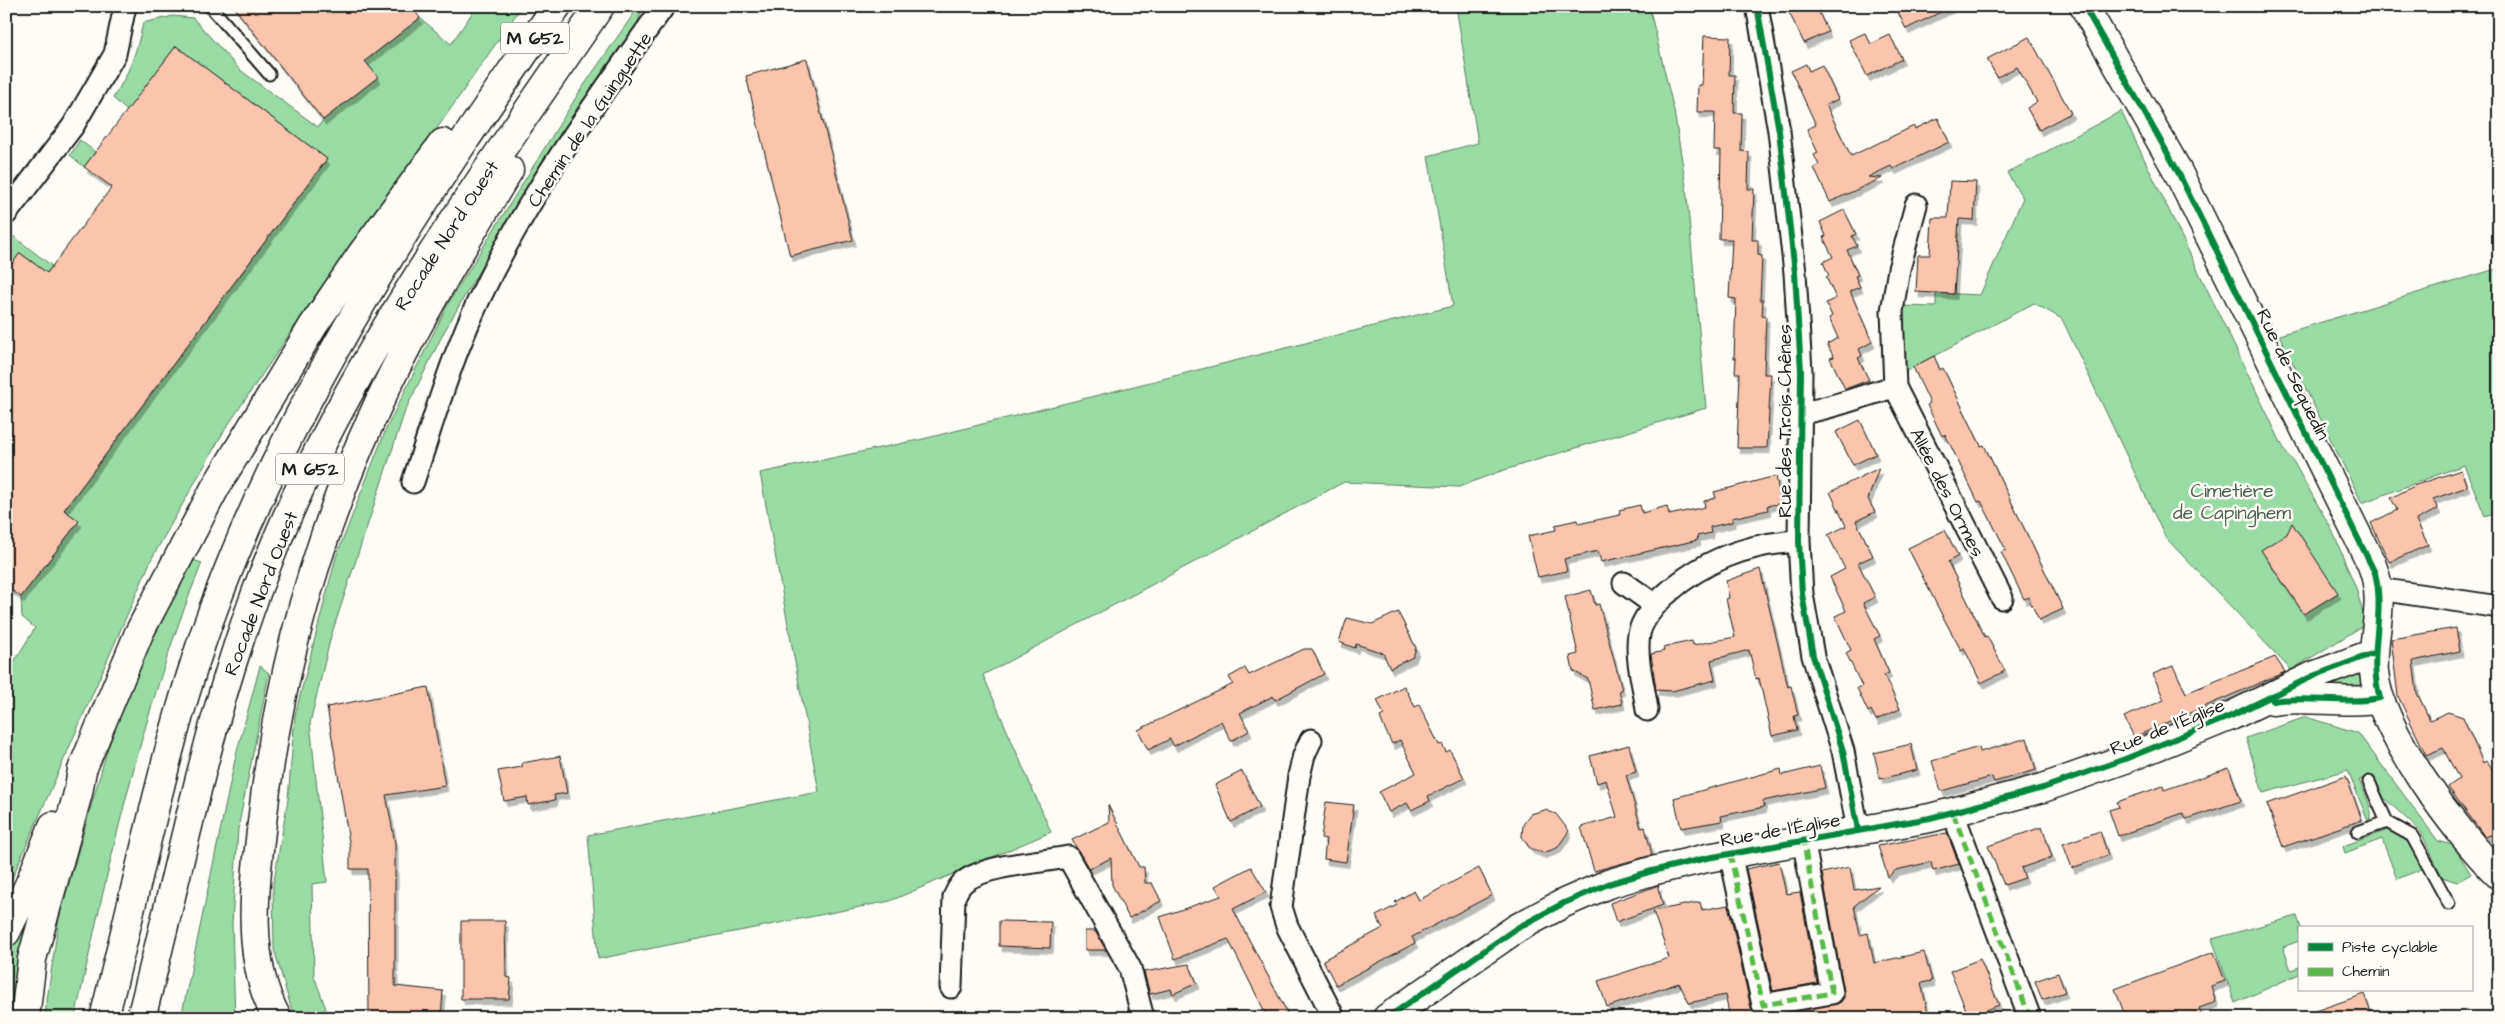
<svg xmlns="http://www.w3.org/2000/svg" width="2505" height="1024" font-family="'Architects Daughter',sans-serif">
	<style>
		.green { fill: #99dba5; stroke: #5a7c60 }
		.building { fill: #fac5ac; stroke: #1c1c1c; filter: url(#shadow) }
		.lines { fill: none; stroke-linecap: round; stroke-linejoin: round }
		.lane-casing { stroke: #1c1c1c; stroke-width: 15 }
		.street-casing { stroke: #1c1c1c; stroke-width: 25 }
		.secondary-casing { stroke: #1c1c1c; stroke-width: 31 }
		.highway-casing { stroke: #1c1c1c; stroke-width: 31 }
		.lane { stroke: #fdfcf7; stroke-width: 11 }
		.street { stroke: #fdfcf7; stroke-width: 21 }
		.secondary { stroke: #fdfcf7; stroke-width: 28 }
		.highway { stroke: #fdfcf7; stroke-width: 28 }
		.quiet { stroke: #58b947; stroke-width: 5; stroke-dasharray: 10 5; stroke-linecap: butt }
		.cycleway-casing { stroke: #fdfcf7; stroke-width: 9 }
		.cycleway { stroke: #00873e; stroke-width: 6 }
		.labels { text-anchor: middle; stroke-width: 5; stroke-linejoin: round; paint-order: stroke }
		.shield { fill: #fdfcf7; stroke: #605f5e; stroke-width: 1 }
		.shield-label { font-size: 18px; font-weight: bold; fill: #1c1c1c }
		.street-label { font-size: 19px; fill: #1c1c1c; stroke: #fdfcf7 }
		.park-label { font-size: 19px; fill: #485f4c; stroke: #fdfcf7 }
	</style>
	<defs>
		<filter id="shadow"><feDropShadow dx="3" dy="5.5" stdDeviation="0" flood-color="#0004"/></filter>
	</defs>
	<rect width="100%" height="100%" fill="#fdfcf7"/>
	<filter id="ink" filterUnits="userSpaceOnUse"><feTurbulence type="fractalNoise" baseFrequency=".02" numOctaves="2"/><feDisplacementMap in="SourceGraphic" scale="10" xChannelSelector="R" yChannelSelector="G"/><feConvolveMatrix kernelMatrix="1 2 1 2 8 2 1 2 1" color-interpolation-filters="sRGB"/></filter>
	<g filter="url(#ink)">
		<!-- green -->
		<path class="green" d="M477,6h45l-132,190 -66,87 -100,148 -72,127 -146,334v-230l6,3 23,-37 -13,-11 -1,-20 58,-76 -15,-11 263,-351 -151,-113 -49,65 -14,-13c16,-24 24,-47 30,-75l30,-7 20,2 47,52 78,57 5,-7 55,-43 -13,-16 55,-43 31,26z
			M639,6h4l-7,23 -154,237 -38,66 -39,79 -74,225 -21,87 17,159 -15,2 2,92 12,33 -23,9h-9l-20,-69 -1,-63 15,-87 7,-84 41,-158 50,-128 63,-127 131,-211z
			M1456,6h193l25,105 12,75 20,222 -208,64 -39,15 -115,-5 -361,193 68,157 -161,69 -292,58 -10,-124 231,-43 -59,-319 163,-34 530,-133 -25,-150 50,-13z
			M2121,111l165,342 7,8 39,69 24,58 10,36 -75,46 -126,-133 -103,-218 -28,-16 -129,69 -4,-66 35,1v-14l44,2 43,-97 -16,-25z
			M80,140l15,12 -11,15 -14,-12z
			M13,236l39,30 -5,7 -27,-20 -11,15 -3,-2v-21z
			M2499,268v243l-14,5 -21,-51 -102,38 -83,-168z
			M193,560l9,3c-60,146 -93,301 -127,455l-30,-4 14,-96 48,-167 37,-101z
			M260,666l9,7 -31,156 -6,94 3,95h-54l55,-263z
			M2351,670c11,6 12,11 8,23l-27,1 1,-18z
			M2306,717l52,16 80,108 15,4 18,29 -14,8 -15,-5 -21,-45 -38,-35 -9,-21 -15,4c5,12 17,33 10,44l-21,-54 -85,23 -17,-55z
			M2388,830c21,5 26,21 34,39l-25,10 -15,-40 -37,14 -2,-7z
			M27,915l4,2 -16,62 -1,39h-8v-67z
			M2297,916l4,12h-2v13l-16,6 8,23 8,-3v7l-64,29 -23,-64z"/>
		<!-- building -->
		<path class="building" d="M233,6h178l9,12 -55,43 13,16 -55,43z
			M1786,6h30l12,26 -24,11z
			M1895,6h58l-47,23z
			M1865,33l6,11 19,-9 12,24 -35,17 -18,-36z
			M1704,36l26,1 -1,38h6l-1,38h8l-1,38 8,1 -1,37h6l-2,51h6v15l4,1 -2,44h3l-1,15 4,1 -2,58h7l-4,74h-30l3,-75h-5l1,-15h-2l2,-59 -7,-1 3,-59h-13l2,-89h-7l1,-38h-18l1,-27h4z
			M2029,37l42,76 -32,17 -12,-22 10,-6 -20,-35 -20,10 -10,-18z
			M176,46l151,113 -263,351 15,11 -58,76 -15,-11v-314l14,-19 27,20 65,-86 -28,-20z
			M807,59l46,181 -63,16 -44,-180z
			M1806,64l3,7 13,-6 16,34 -12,6 25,51 63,-30 1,3 23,-11 11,24 -56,27 -2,-3 -23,11 14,1 -52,24 -16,-34 5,-3 -5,-10 4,-2 -11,-24 9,-4 -25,-54z
			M1950,181l26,1 -2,38 -15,-1 -5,75 -38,-2 2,-37h12l2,-37h16z
			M1844,210l12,24 -4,2 5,10 -10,4 11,25 -3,1 5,11 -10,4 22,51 -13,7 3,7 -4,2 11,22 -24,9 -15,-31 4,-1 -7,-13 11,-6 -9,-20 3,-2 -6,-13 10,-5 -10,-21 3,-1 -6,-14 10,-5 -10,-20 3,-1 -6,-14z
			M1934,356l6,14 3,-2 38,78 3,-1 79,164 -24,11 -11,-23 -4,2 -23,-47 5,-2 -18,-35 -7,-14 -3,1 -33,-68 -3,2 -15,-31 3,-2 -17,-36z
			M1860,420l16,34 -23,11 -17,-33z
			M1879,468l-11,31 7,13 -19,9 17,35 -15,7 17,34 -12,6 17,33 -6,3 15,34 -5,2 16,34 -24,11 -5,-10 -3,2 -11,-24 5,-2 -16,-33 5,-3 -16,-34 11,-5 -16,-34 15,-8 -17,-34 18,-9 -16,-34z
			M2461,470l6,17 -34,12 5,10 -22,11 12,25 -39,17 -18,-39 26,-13 -6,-12 25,-13z
			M1776,476l5,27 -14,3 1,4 -36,8v4l-22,5 1,6 -14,3 1,4 -97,22 -3,-11 -34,8 3,12 -29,6 -10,-41 28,-6 -1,-5 22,-5 1,4 42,-9 -1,-5 21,-5 2,8 25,-7 2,9 36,-8 -1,-6 12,-3 -2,-6z
			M2292,523l46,70 -34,21 -43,-64 26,-16z
			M1945,530l13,26 -10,6 37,75 2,-1 18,35 -24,12 -17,-35 -3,2 -18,-33 -35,-69z
			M1760,569l28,118 3,-1 7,29 -4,1 3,14 -25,6 -13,-58 -3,1 -7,-29 -38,10 4,20 -43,11 -16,-1 -5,-36 13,-3 -1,-3 15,-4 14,-3 1,4 42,-8 -9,-38 3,-1 -3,-17z
			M1591,590l4,15 4,-1 23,86h-3l3,14 -27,6 -7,-31 -15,-8 -3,-15 8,-2 -13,-57z
			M1398,612l18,36 -3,9 -23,11 -7,-15 -27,-9 -1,4 -16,-6 8,-24 25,6z
			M2456,628l4,23 -47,10 4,32 13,27 18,-8 15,5 20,46 3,-2 13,18v53l-14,5 -37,-50 11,-8 -16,-31 -17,7 -28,-59 -7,-57z
			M1304,649h8l12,25 -49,26 -2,-4 -33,17 9,18 -18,10 -10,-20 -47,25 -4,-7 -22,11 -10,-20 95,-46 -4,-7 16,-9 4,7z
			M2275,657l10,15 -151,65 -10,-20 40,-17 -11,-26 20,-8 13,27z
			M1404,686l11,21 4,-2 20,40 3,-1 4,8 4,-2 14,28 -36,18 2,5 -19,9 -4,-7 -18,9 -10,-20 37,-19 -16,-33 -8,4 -9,-19 -3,-8 4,-2 -7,-15z
			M428,687l17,99 -59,9 9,48v143l48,5 -2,27h-72l-1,-149h-18v-21l-23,-141z
			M2027,738l9,32 -42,12 -2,-5 -51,14 -9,-30 47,-14 1,5z
			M1911,744l6,26 -37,9 -6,-26z
			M1629,745l7,27 -10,3 15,53 4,-1 7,28 -58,16 -13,-44 36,-10 -11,-37 -9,3 -7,-27z
			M560,756l7,37 -13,2 1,5 -27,5 -1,-8 -23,4 -6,-30 24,-4v-4z
			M1820,766l5,22 -62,13 1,6 -43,9 1,5 -41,7 -7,-30 107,-29 1,6z
			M2229,768l12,33 -55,18 -3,-6 -65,23 -9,-26 10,-3 -2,-5 46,-16 1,4z
			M1242,771l18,36 -29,15 -16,-37z
			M2346,776l16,44 -79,27 -16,-43z
			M1326,802l28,3 -8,57 -22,-3 2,-20 -5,-1z
			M1108,805l31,62h5l1,16h7l9,18 -32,17 -17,-33 -1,-27 -22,11 -17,-29 37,-18z
			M1545,810l11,4 13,17 -12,17 -14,5 -13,-5 -8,-11 1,-12 7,-11z
			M2042,827l10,30 -31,11 4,10 -21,7 -16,-39z
			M2100,831l8,24 -36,13 -9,-24z
			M1947,833l12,31 -26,7 -2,-9 -35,8 -8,7 -10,-31z
			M1779,862l7,32 14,-2 17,91 -44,8 -27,-122z
			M1251,867l15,25 -33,17 57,109h-22l-40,-79 -53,20 -15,-42 61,-21 -6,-10z
			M1850,867l4,23 25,-4 -25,20 6,29 8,-2 6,30 50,-11 8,29 -11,2 7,30 -17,5h-181l-5,-23 -36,8 -10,-20 -72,24 -9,-26 71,-23 -16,-47 47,-9 2,8 26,-5 23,103 3,6 11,3 75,-14 4,-5v-7l-22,-118z
			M1479,868l13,27 -80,42 3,6 -79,42 -13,-25 60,-32 -7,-12 21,-11 -2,-3 19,-11 5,9z
			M1659,885l-1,3 5,17 -47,17 -6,-19z
			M461,921h44l1,56 5,1 -2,21h-48z
			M999,921l52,1 -1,26 -51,-2z
			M1085,931h10l11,19h-21z
			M2214,952l11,29 -14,5 5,16 -17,6 3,10h-76l-11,-29z
			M1980,959l19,46 -30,12 -19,-46z
			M1189,964l8,19 -24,11 -2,-5 -21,5 -6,-22z
			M2058,973l7,19 -23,8 -7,-19z
			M2364,994l9,24h-68l-1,-3z"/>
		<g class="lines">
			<!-- lane casing -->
			<g class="lane-casing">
				<path id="lane" d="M210,6l59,68
					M2369,782l18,40 25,14 37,68
					M2358,832l29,-10"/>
			</g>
			<!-- street casing -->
			<g class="street-casing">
				<path id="street" d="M1757,6l22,125 16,142 6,98 -2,170 3,53 11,62 30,95 15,79
					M1916,205l-17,64 -7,42 3,76 107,211
					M6,214l67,-88 42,-72 10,-48
					M1801,413c34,-5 61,-18 94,-26
					M413,482c15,-45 28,-90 45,-133 48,-125 129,-235 206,-343
					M1624,583l31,22
					M2379,589l120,18
					M1647,710c-3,-24 -12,-52 -8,-76 3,-15 15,-28 25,-38 39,-36 83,-52 135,-55
					M1311,740l-7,15 -5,21 -18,131 6,19 47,92
					M1953,813l77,205
					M1730,853l33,152 69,-12 -29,-154
					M951,987l3,-90c3,-6 5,-12 11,-16 21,-16 76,-19 103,-24l62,111 13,50"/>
			</g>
			<!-- secondary casing -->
			<g class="secondary-casing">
				<path id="secondary" d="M2084,6l92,162 195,395c17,40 0,69 3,109 5,58 83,162 125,203
					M2273,701c35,-6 71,4 107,-3
					M1387,1018l130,-90 47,-25 44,-19 44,-13 55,-13 223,-40 113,-30 82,-29 106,-43 82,-40 61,-23"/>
			</g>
			<!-- highway casing -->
			<g class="highway-casing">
				<path id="highway" d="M6,932l23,-47 24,-59
					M25,1018l7,-59 46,-166 4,-23 57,-137 76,-145 98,-162 48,-71 82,-112
					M104,1018c35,-136 60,-275 109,-408 81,-220 210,-413 344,-604
					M141,1018c40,-153 68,-309 127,-456 80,-201 211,-379 332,-556
					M277,1018c-31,-56 -23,-127 -16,-187 15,-141 51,-282 110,-411 39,-87 88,-168 138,-250"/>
			</g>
			<!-- lane -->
			<use href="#lane" class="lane"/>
			<!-- street -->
			<use href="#street" class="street"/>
			<!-- secondary -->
			<use href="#secondary" class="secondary"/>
			<!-- highway -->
			<use href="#highway" class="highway"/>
			<!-- quiet -->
			<path class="quiet" d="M1953,813l77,205
				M1730,853l33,152 69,-12 -29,-154"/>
			<!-- cycleway casing -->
			<g class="cycleway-casing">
				<path id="cycleway" d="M1757,6l22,125 16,142 6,98 -2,170 3,53 11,62 30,95 15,79
					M2084,6l92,162 199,405c11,42 -8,83 5,125 -36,7 -72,-3 -107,3
					M1387,1018l130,-90 47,-25 44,-19 44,-13 55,-13 223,-40 113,-30 82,-29 106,-43 82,-40 61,-23"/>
			</g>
			<!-- cycleway -->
			<use href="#cycleway" class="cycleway"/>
		</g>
	</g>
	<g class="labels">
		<!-- shield labels -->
		<g class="shield">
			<rect x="501" y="22.5" width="68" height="31" rx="4"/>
			<rect x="276" y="453.5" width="68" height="31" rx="4"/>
		</g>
		<g class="shield-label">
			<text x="535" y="44">M 652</text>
			<text x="310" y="475">M 652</text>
		</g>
		<!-- street labels -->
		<g class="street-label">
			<text transform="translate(589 119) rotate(-56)" y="7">Chemin de la Guinguette</text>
			<text transform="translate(446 235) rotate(-57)" y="7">Rocade Nord Ouest</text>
			<text transform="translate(2294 374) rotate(64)" y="7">Rue de Sequedin</text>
			<text transform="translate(1784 421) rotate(-90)" y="7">Rue des Trois Chênes</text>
			<text transform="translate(1948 492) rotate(63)" y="7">Allée des Ormes</text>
			<text transform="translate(260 593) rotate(-69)" y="7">Rocade Nord Ouest</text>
			<text transform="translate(2167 726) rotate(-22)" y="7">Rue de l'Église</text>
			<text transform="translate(1780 829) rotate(-10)" y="7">Rue de l'Église</text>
		</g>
		<!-- park labels -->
		<g class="park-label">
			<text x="2232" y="497">Cimetière<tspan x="2232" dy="22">de Capinghem</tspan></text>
		</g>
	</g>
	<!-- margin -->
	<rect width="2505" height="1024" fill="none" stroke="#fdfcf7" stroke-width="25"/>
	<rect x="12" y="12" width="2480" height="999" fill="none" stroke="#1c1c1c" stroke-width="2" filter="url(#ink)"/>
	<!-- legend -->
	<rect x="2298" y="926" width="175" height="65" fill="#fdfcf7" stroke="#a3a29f"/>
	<rect x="2308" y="943" width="25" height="8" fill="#00873e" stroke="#a3a29f"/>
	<text x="2342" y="952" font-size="15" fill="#1c1c1c">Piste cyclable</text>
	<rect x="2308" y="968" width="25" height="8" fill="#58b947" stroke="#a3a29f"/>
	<text x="2342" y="976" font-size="15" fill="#1c1c1c">Chemin</text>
</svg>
